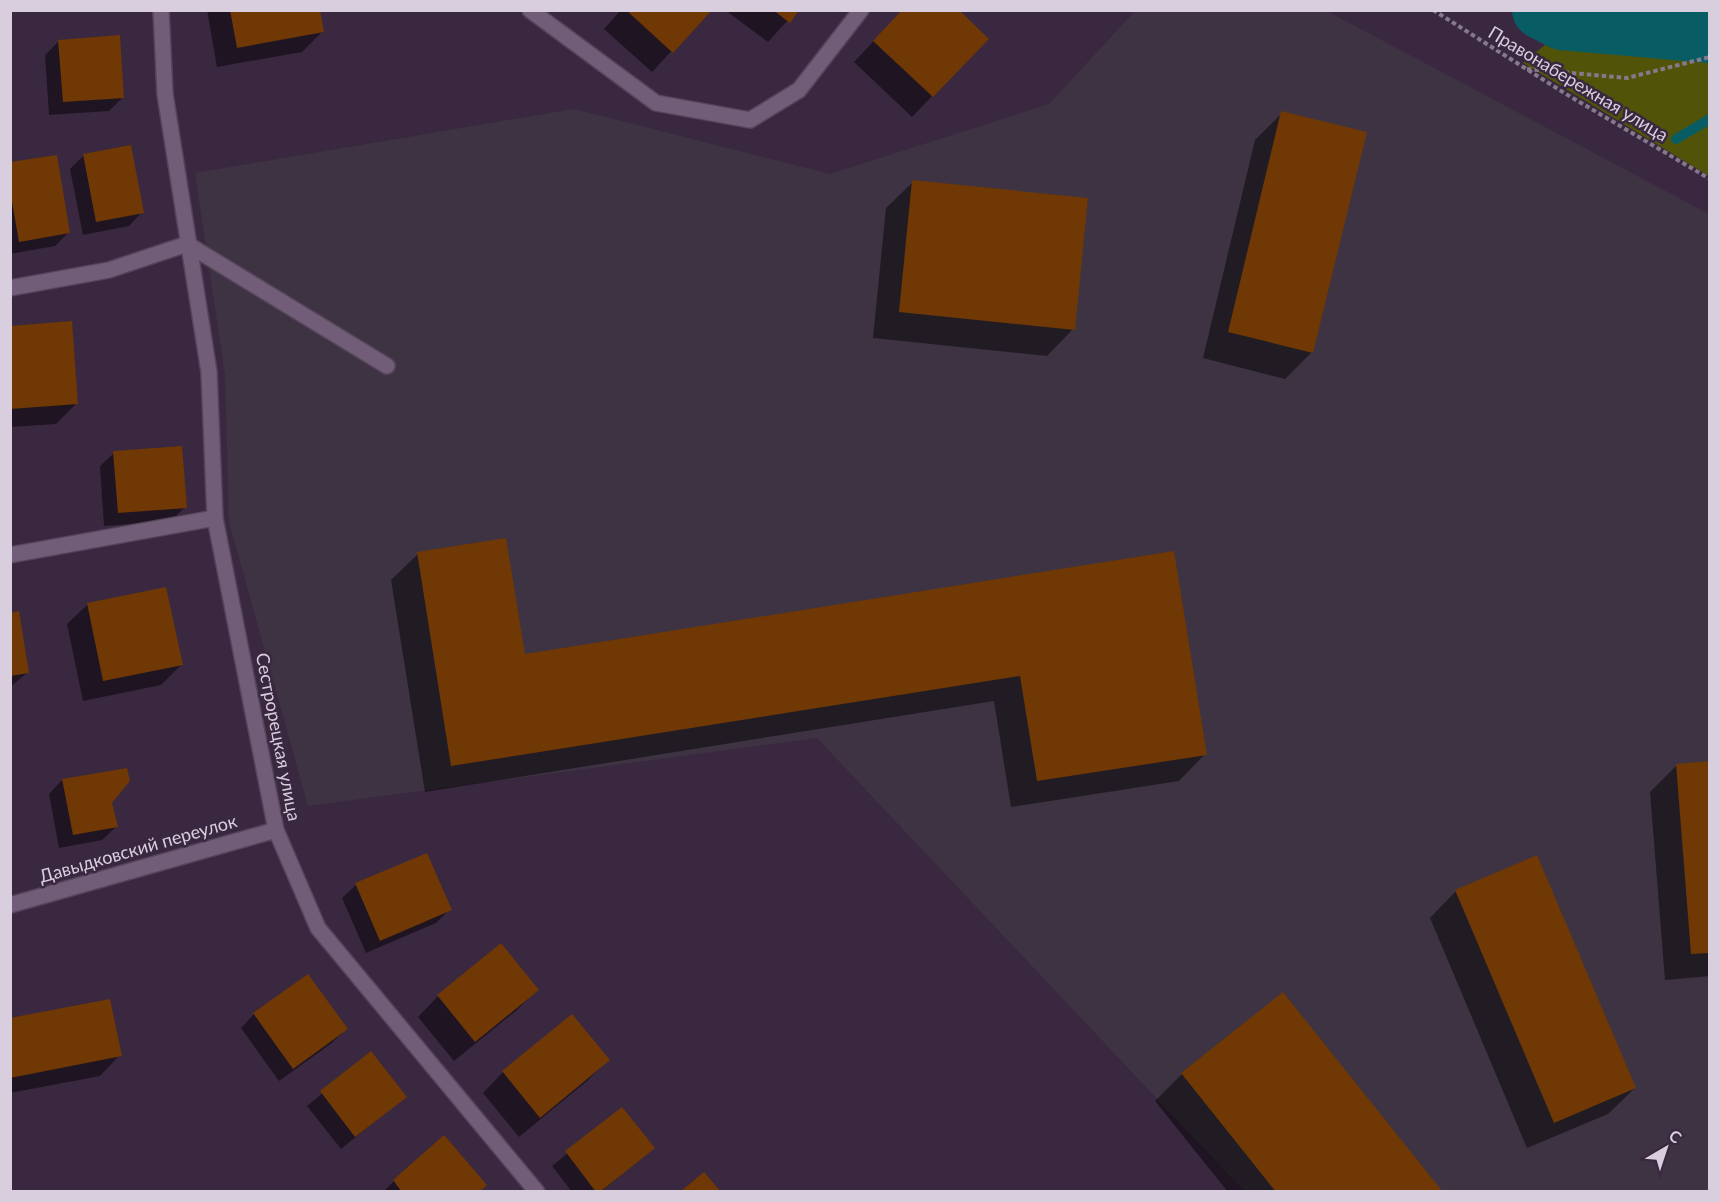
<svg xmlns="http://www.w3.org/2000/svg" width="1720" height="1202" font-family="Lato,sans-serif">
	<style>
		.industrial { fill: #3e3342 }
		.green { fill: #515408 }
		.water { fill: #085d65 }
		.shadow { fill: #0007 }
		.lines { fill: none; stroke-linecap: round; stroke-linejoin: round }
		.stream { stroke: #085d65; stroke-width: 10 }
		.river { stroke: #085d65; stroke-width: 58 }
		.building { fill: #6f3804 }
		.lane-casing { stroke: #55455a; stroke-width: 18 }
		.street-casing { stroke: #55455a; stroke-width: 18 }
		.path { stroke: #87788c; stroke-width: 4; stroke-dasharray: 4.5 3; stroke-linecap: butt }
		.lane { stroke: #715d78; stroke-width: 15 }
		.street { stroke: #715d78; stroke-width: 15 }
		.labels { text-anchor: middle; stroke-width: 5; stroke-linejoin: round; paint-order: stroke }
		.street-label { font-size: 18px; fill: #d9cedd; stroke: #3a2840 }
	</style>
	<rect width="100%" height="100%" fill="#3a2840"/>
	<!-- industrial -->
	<path class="industrial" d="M1325,10l384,204v977h-465l-427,-453 -509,68 -79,-284 -4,-147 -30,-202 379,-64 256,65 219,-70 86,-93z"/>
	<!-- green -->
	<path class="green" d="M1568,26l141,13v137l-186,-113z"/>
	<!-- water -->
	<path class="water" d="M1544,11h165v27h-1z"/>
	<!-- shadow -->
	<path class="shadow" d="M207,10h112l4,21 -21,21 -85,15z
		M621,10h89l-58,62 -48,-43z
		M725,10h72l-29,32z
		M903,10l84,29 -75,78 -58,-55z
		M59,41l64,56 -14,14 -60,4 -4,-60z
		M1282,113l30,239 -27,27 -82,-21 52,-218z
		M84,155l58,57 -13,14 -46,9 -13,-66z
		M10,164l59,68 -14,14 -45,8z
		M913,182l160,147 -26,27 -174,-18 13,-130z
		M10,328l67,75 -21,21 -46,3z
		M114,453l71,54 -14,14 -67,5 -4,-60z
		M1173,553l32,201 -26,27 -168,26 -17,-106 -569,91 -34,-212 27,-26 105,102z
		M88,604l93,61 -20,20 -78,16 -16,-77z
		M10,614l17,59 -17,14z
		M1710,763v213l-45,4 -15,-188 27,-27z
		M126,770l-16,32 6,25 -14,13 -43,8 -10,-54 13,-14z
		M356,885l94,24 -14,14 -70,30 -24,-55z
		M1456,891l179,197 -27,26 -81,34 -97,-230z
		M501,945l36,45 -20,20 -63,51 -36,-44 20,-21z
		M1282,994l159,198h-213l-73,-91 27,-27z
		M254,1014l92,15 -14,14 -53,38 -38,-53z
		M571,1016l37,44 -21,21 -68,56 -36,-44 20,-21z
		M10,1020l110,35 -20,21 -90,17z
		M371,1053l34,44 -64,52 -34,-43z
		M622,1109l31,39 -52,44h-29l-20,-26z
		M444,1138l34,54h-95l11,-11z"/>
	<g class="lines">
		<!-- stream -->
		<path class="stream" d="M1676,139l34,-20"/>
		<!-- river -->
		<path class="river" d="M1541,10l21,11 148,13"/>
	</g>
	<!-- building -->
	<path class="building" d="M230,10h90l4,22 -87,16z
		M626,10h86l-39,43z
		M773,10h26l-9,13z
		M902,10h57l30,29 -56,58 -60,-56z
		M120,35l4,63 -61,4 -5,-62z
		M1281,111l86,21 -54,221 -85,-21z
		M131,145l13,68 -48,9 -13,-68z
		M57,155l13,78 -51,9 -9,-52v-28z
		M912,180l176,18 -13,132 -176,-18z
		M72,321l6,83 -68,5v-83z
		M182,446l5,62 -69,5 -5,-62z
		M506,538l19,116 649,-103 33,204 -170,26 -17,-105 -569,90 -34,-214z
		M166,587l17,78 -80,16 -16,-78z
		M19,611l10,62 -19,3v-63z
		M1710,761v192l-19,1 -15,-190z
		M127,768l3,13 -18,22 6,24 -45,8 -11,-56z
		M427,853l25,57 -72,31 -25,-58z
		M1537,855l99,233 -82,35 -99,-233z
		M501,943l38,47 -64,52 -38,-47z
		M308,974l40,55 -55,40 -40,-56z
		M1283,992l160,200h-167l-95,-119z
		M110,999l12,57 -112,22v-60z
		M572,1014l38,46 -70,58 -38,-47z
		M371,1051l36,46 -52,40 -35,-46z
		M622,1107l33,41 -55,44h-4l-31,-41z
		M444,1135l43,50 -8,7h-77l-9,-12z
		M704,1172l17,20h-41z"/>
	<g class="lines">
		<!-- lane casing -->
		<g class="lane-casing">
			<path id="lane" d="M187,244l200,122"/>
		</g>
		<!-- street casing -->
		<g class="street-casing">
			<path id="street" d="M161,10l4,84 44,278 6,146 61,312 42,98 219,264
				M530,10l126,93 94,17 49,-30 62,-80
				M10,288l99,-18 78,-26
				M10,555l205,-37
				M10,905l266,-75"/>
		</g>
		<!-- path -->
		<path class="path" d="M1433,10l133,84 144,85
			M1527,69l100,9 83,-21"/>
		<!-- lane -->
		<use href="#lane" class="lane"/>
		<!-- street -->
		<use href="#street" class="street"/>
	</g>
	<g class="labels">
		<!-- street labels -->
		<g class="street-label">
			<text transform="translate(1578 84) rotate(31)" y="6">Правонабережная улица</text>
			<text transform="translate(278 737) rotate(79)" y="6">Сестрорецкая улица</text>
			<text transform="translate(138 849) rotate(-16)" y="6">Давыдковский переулок</text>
		</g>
	</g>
	<!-- border -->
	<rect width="1720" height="1202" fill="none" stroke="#d9cedd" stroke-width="24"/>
	<!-- north arrow -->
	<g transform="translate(1666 1148) rotate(39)" stroke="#3a2840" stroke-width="4.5" paint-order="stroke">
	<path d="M0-4.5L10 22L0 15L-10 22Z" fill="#d9cedd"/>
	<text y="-9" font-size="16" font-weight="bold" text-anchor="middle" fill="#d9cedd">С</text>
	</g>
</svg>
